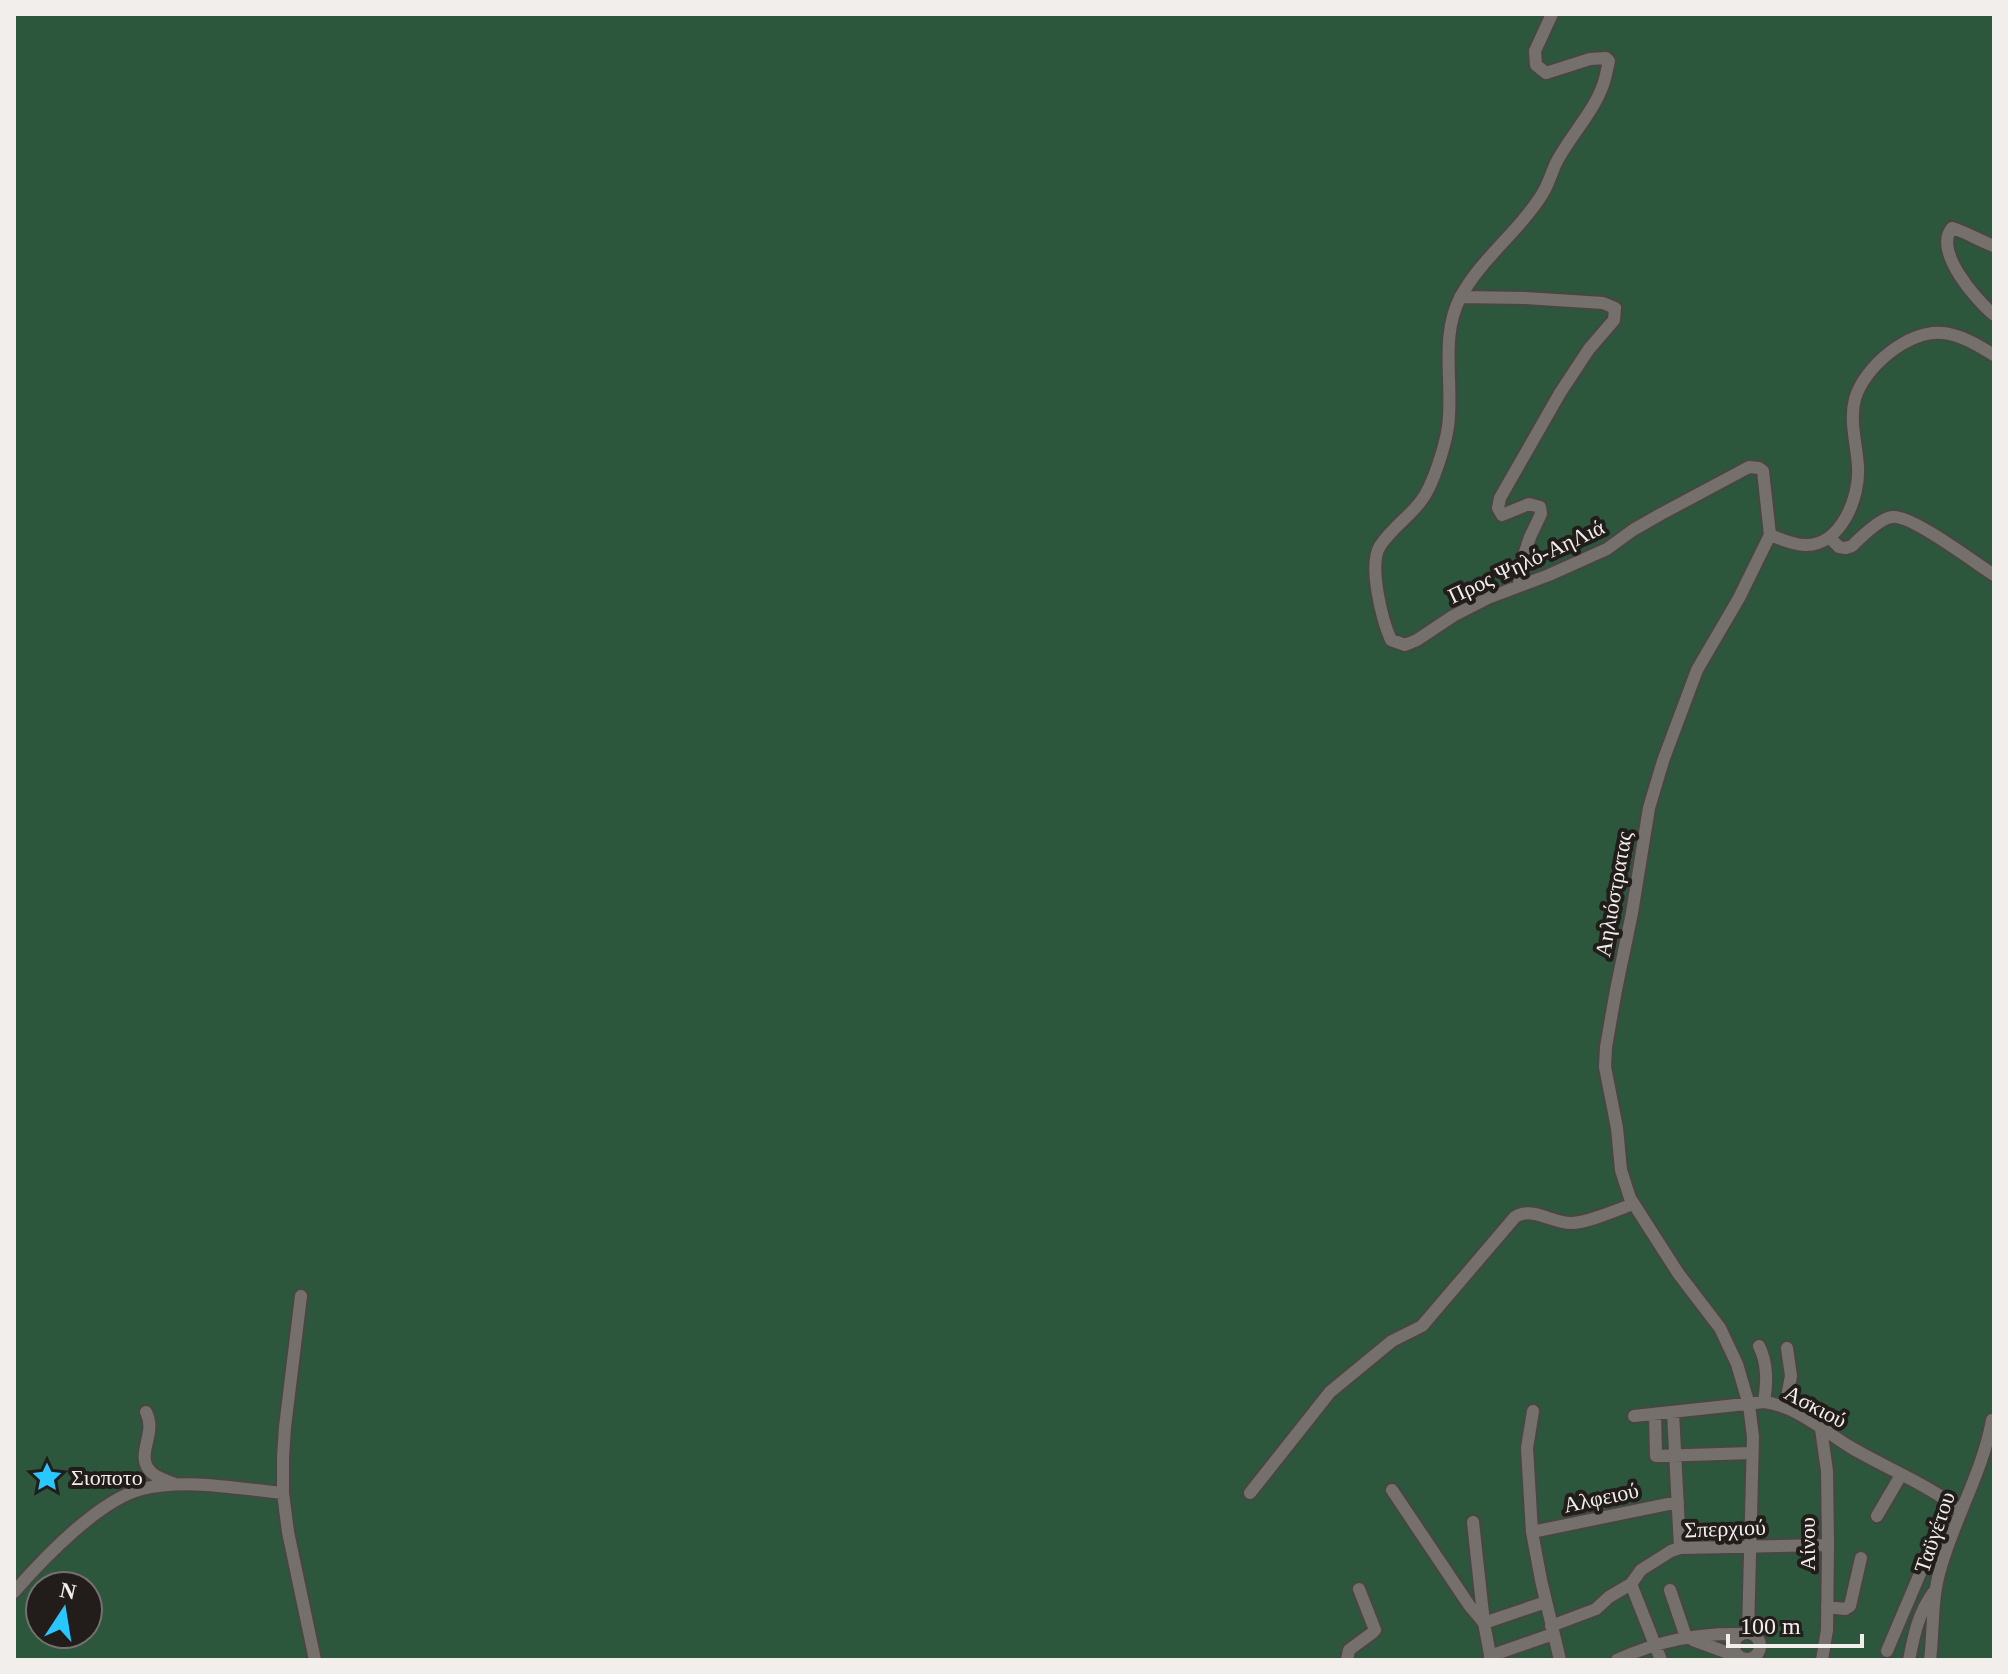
<svg xmlns="http://www.w3.org/2000/svg" width="2008" height="1674" font-family="'Times New Roman',serif">
	<style>
		.green { fill: #2c573c; fill-rule: evenodd }
		.lines { fill: none; stroke-linecap: round; stroke-linejoin: round }
		.minor-casing { stroke: #494543; stroke-width: 16 }
		.minor { stroke: #75706c; stroke-width: 12 }
		.labels { text-anchor: middle; stroke-width: 8; stroke-linejoin: round; paint-order: stroke }
		.street-label { font-size: 22px; fill: #f1eeec; stroke: #221d1b }
		.poi-label { font-size: 22px; fill: #f1eeec; stroke: #221d1b; text-anchor: start }
	</style>
	<rect width="100%" height="100%" fill="#2c2724"/>
	<!-- green -->
	<path class="green" d="M14,14h1980v1646h-1980zM40,1586h48v48h-48z"/>
	<g class="lines">
		<!-- minor casing -->
		<g class="minor-casing">
			<path id="minor" d="M1552,14l-17,37 1,14 10,8 44,-14 16,-1 3,3c-2,8 -3,16 -6,24 -10,28 -33,51 -47,78 -4,9 -7,19 -12,28 -5,10 -14,20 -21,29 -21,25 -46,47 -62,76 -22,41 -7,87 -13,131 -3,19 -15,59 -27,74 -12,16 -30,28 -41,45 -12,19 2,74 11,94l14,5 12,-5 36,-24 35,-18 61,-23 58,-26 26,-19 28,-16 88,-47 10,1 4,3 7,64
				M1994,246c-14,-5 -28,-14 -42,-18 -19,23 24,72 42,87
				M1460,297l65,1 78,5 12,5 -1,12 -25,29 -29,44 -60,105 -2,10 4,7 27,-11 11,3 1,7 -11,23 -10,30 -1,19
				M1770,535c11,4 23,10 35,10 36,1 55,-48 53,-78 -1,-22 -9,-46 -3,-68 9,-32 54,-70 88,-66 19,2 36,13 51,22
				M1830,538l9,9 7,1 6,-2c9,-9 29,-28 40,-29 19,-3 83,46 102,58
				M301,1296l-16,131 -2,30v36l5,39 27,128
				M1759,1346c9,18 8,37 5,56
				M1785,1407l6,-31 -4,-28
				M1533,1411l-6,37 5,84 9,48 19,80
				M146,1412c12,22 -13,44 6,61 6,5 16,8 23,11
				M1673,1412l7,136
				M1655,1414l1,42 96,-3
				M1634,1416l130,-14c33,4 61,30 88,46 36,21 77,37 109,63
				M1821,1429l6,42 1,74 -1,85 -5,30
				M1392,1490l77,115 15,18 62,-21
				M1250,1493l80,-101 62,-51 30,-15 93,-109c17,-11 37,6 56,6 16,0 46,-13 62,-19
				M1877,1516l24,-41
				M1473,1522l11,101 7,37
				M1532,1532l146,-30
				M1631,1584l30,76
				M1670,1590l16,47
				M14,1592c29,-33 85,-92 128,-103 44,-11 97,0 141,4
				M1827,1607l18,2 5,-3 11,-48
				M1551,1626l45,-17 13,-12 22,-13 10,-14 30,-19 9,-3 148,-3
				M1734 1646a13 13 0 1 1 26 0a13 13 0 1 1-26 0Z
				M1748,1633l5,-196 -4,-32 -12,-41 -17,-36 -42,-55 -48,-75 -9,-28 -4,-42 -12,-61 1,-20 10,-57 16,-77 17,-105 14,-47 34,-91 42,-72 31,-63
				M1693,1640l46,17
				M1887,1651l63,-148
				M1490,1656l63,-22
				M1347,1660l2,-10 23,-17 3,-3 -16,-41
				M1617,1660c41,-19 79,-27 124,-26
				M1909,1660c5,-25 9,-46 24,-67
				M1930,1660c4,-31 1,-62 11,-93 14,-50 42,-96 51,-147"/>
		</g>
		<!-- minor -->
		<use href="#minor" class="minor"/>
	</g>
	<!-- icons -->
	<defs>
		<g id="sight-bare" transform="scale(2.4)"><path d="M0-6L1.8-2.2L6-1.7L2.9 1.2L3.7 5.4L0 3.3L-3.7 5.4L-2.9 1.2L-6-1.7L-1.8-2.2Z" fill="#28c8ff" stroke="#221d1b" stroke-width="2.5" paint-order="stroke"/></g>
	</defs>
	<g fill-rule="evenodd">
		<use href="#sight-bare" x="47" y="1477"/>
	</g>
	<g class="labels">
		<!-- street labels -->
		<g class="street-label">
			<text transform="translate(1526 561) rotate(-25)" y="8">Προς Ψηλό-ΑηΛιά</text>
			<text transform="translate(1613 894) rotate(-80)" y="8">Αηλιόστρατας</text>
			<text transform="translate(1816 1406) rotate(28)" y="8">Ασκιού</text>
			<text transform="translate(1601 1497) rotate(-12)" y="8">Αλφειού</text>
			<text transform="translate(1725 1528) rotate(-2)" y="8">Σπερχιού</text>
			<text transform="translate(1934 1532) rotate(-71)" y="8">Ταϋγέτου</text>
			<text transform="translate(1807 1544) rotate(-90)" y="8">Αίνου</text>
		</g>
		<!-- poi labels -->
		<g class="poi-label">
			<text x="71" y="1485">Σιοποτο</text>
		</g>
	</g>
	<!-- border -->
	<rect width="2008" height="1674" fill="none" stroke="#f1eeec" stroke-width="32"/>
	<!-- north arrow -->
	<g transform="translate(64 1610) rotate(12)"><circle r="38" fill="#221d1b" stroke="#75716f" stroke-width="2"/>
	<path d="M0-6L14 30L0 20L-14 30Z" fill="#28c8ff"/>
	<text y="-12" font-size="22" font-weight="bold" text-anchor="middle" fill="#f1eeec">N</text>
	</g>
	<!-- scale -->
	<path d="M1728 1634v12h134v-12" fill="none" stroke="#f1eeec" stroke-width="4"/>
	<text x="1740" y="1634" font-size="24" fill="#f1eeec" stroke="#221d1b" stroke-width="6" paint-order="stroke">100 m</text>
</svg>
